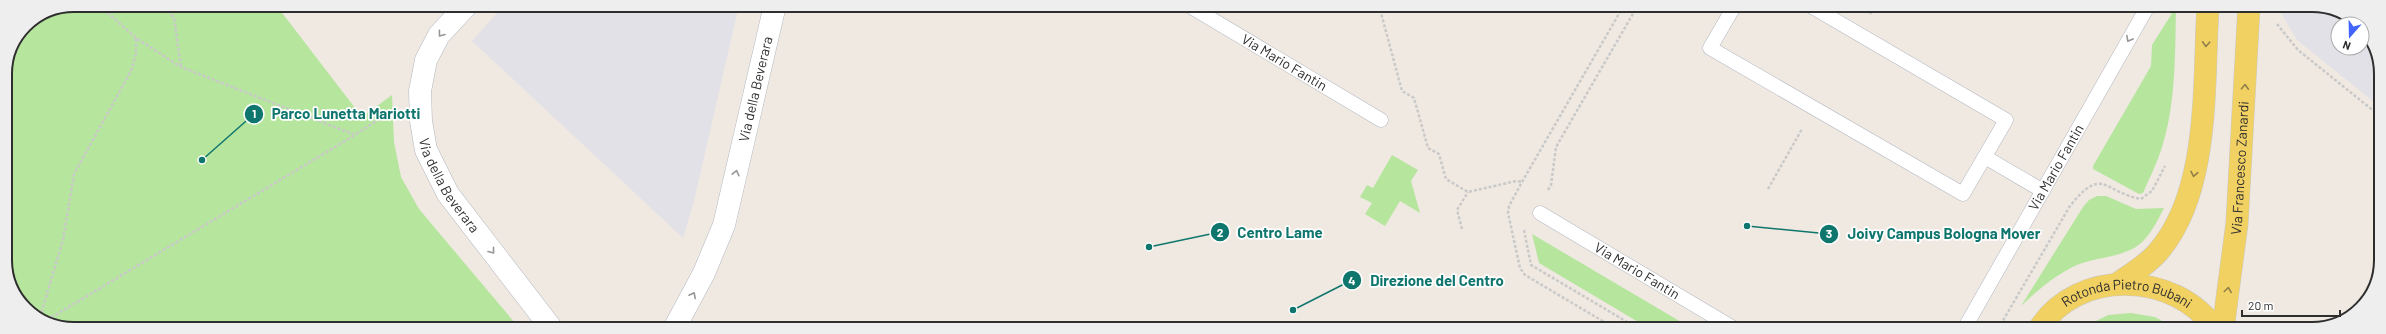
<svg xmlns="http://www.w3.org/2000/svg" width="2386" height="334" font-family="Barlow,sans-serif">
	<style>
		.industrial { fill: #e3e1e8 }
		.green { fill: #b6e59e }
		.lines { fill: none; stroke-linecap: round; stroke-linejoin: round }
		.service-casing { stroke: #b4b7c1; stroke-width: 15 }
		.minor-casing { stroke: #b4b7c1; stroke-width: 23 }
		.primary-casing { stroke: #c9c9c9; stroke-width: 23 }
		.path { stroke: #c9c9c9; stroke-width: 2.5; stroke-dasharray: 3 2; stroke-linecap: butt }
		.service { stroke: #fff; stroke-width: 14 }
		.minor { stroke: #fff; stroke-width: 22 }
		.primary { stroke: #f2d163; stroke-width: 22 }
		.oneway { stroke: #969696 }
		.oneway2 { stroke: #908048 }
		.labels { text-anchor: middle; stroke-width: 3.5; stroke-linejoin: round; paint-order: stroke }
		.street-label { font-size: 14px; fill: #2e2e2e; stroke: #fff }
		.rim { fill: none; stroke: #2e2e2e; stroke-width: 2 }
		.leader { fill: none; stroke: #0f766e; stroke-width: 1.5 }
		.callout-dot { fill: #0f766e; stroke: #fff; stroke-width: 1.5 }
		.mark-label { font-size: 12px; text-anchor: middle; font-weight: bold; fill: #fff }
		.callout-label { font-size: 15px; text-anchor: middle; font-weight: bold; fill: #0f766e; stroke: #fff; stroke-width: 3.5; stroke-linejoin: round; paint-order: stroke }
	</style>
	<rect width="100%" height="100%" fill="#efe9e1"/>
	<!-- industrial -->
	<path class="industrial" d="M504,5h235l-45,196 -11,37 -211,-197z
		M2281,6h40l37,16 1,2h-21v24h24v-18l18,30v47l-83,-67 -16,-27z"/>
	<!-- green -->
	<path class="green" d="M74,5h202l86,112 30,-22 2,47 7,35 18,32 101,120 -455,-1 -36,-16 -22,-34 -2,-204c9,-46 23,-60 69,-69z
		M2176,7c-1,45 0,94 -13,137 -5,17 -13,33 -20,49l-4,1 -46,-25v-3l58,-100 1,-21z
		M1392,155l26,15 -7,11 9,32 -20,-12 -15,25 -20,-12 7,-11 -12,-6 7,-12 6,3z
		M2097,196h9l30,13 28,-1c-5,10 -11,22 -19,31 -16,19 -47,17 -68,26 -22,10 -39,25 -56,41l62,-99 6,-7z
		M1532,234l161,95h-43l-111,-66z
		M2131,313l24,4 21,12h-96l28,-14z"/>
	<g class="lines">
		<!-- service casing -->
		<g class="service-casing">
			<g id="service">
				<path id="s1" d="M1188,5l193,115"/>
				<path d="M1735,5l-25,43 253,146 43,-74 -197,-115"/>
				<path d="M1985,157l58,34"/>
				<path id="s2" d="M1540,213l195,116"/>
				<path id="s3" d="M1964,329l184,-323"/>
			</g>
		</g>
		<!-- minor casing -->
		<g class="minor-casing">
			<g id="minor">
				<path id="s4" d="M467,5l-28,30 -13,25 -6,31 1,30 5,29 22,44 104,135"/>
				<path id="s5" d="M674,329l30,-56 20,-48 51,-220"/>
			</g>
		</g>
		<!-- primary casing -->
		<g class="primary-casing">
			<g id="primary">
				<path d="M2117,284c14,-10 30,-19 41,-32 53,-61 45,-170 50,-246"/>
				<path id="s6" d="M2039,329c38,-61 136,-58 176,0"/>
				<path id="s7" d="M2223,329l14,-106 12,-217"/>
			</g>
		</g>
		<!-- path -->
		<path class="path" d="M160,5l14,12 7,50
			M1383,5l-2,8 21,78 12,7 14,50 11,6 7,25 22,13 48,-11 6,1
			M1870,14l5,-9
			M2277,24l21,26 82,66
			M356,134l36,-23
			M1768,189l34,-60
			M1548,190l3,-5 5,-38 82,-142
			M1462,229l-5,-19 11,-18
			M1524,230l7,35 108,64
			M40,317l23,-77 11,-66 57,-103 5,-17v-16
			M47,320l308,-185 -174,-68 -45,-29 -37,-33
			M1616,329l-91,-54 -5,-7 -12,-55 1,-7 13,-24 102,-177
			M1998,329l72,-123c33,-41 33,-14 71,-7l11,-8 13,-25"/>
		<!-- service -->
		<use href="#service" class="service"/>
		<!-- minor -->
		<use href="#minor" class="minor"/>
		<!-- primary -->
		<use href="#primary" class="primary"/>
	</g>
	<!-- one-way arrows -->
	<defs><path id="oneway-chevron" d="M-2-3.5L2.5 0L-2 3.5" fill="none" stroke-width="1.6" stroke-linecap="round" stroke-linejoin="round"/></defs>
	<g class="oneway">
		<use href="#oneway-chevron" transform="translate(441 34) rotate(127)"/>
		<use href="#oneway-chevron" transform="translate(2129 39) rotate(119)"/>
		<use href="#oneway-chevron" transform="translate(736 173) rotate(-77)"/>
		<use href="#oneway-chevron" transform="translate(492 251) rotate(52)"/>
		<use href="#oneway-chevron" transform="translate(693 295) rotate(-63)"/>
	</g>
	<g class="oneway2">
		<use href="#oneway-chevron" transform="translate(2206 44) rotate(93)"/>
		<use href="#oneway-chevron" transform="translate(2245 87) rotate(-87)"/>
		<use href="#oneway-chevron" transform="translate(2194 174) rotate(101)"/>
		<use href="#oneway-chevron" transform="translate(2228 290) rotate(-82)"/>
	</g>
	<g class="labels">
		<!-- street labels -->
		<g class="street-label">
			<text dy="5" stroke="none"><textPath href="#s1" startOffset="112">Via Mario Fantin</textPath></text>
			<text dy="5" stroke="none"><textPath href="#s5" startOffset="255">Via della Beverara</textPath></text>
			<text dy="5" stroke="none"><textPath href="#s3" startOffset="186">Via Mario Fantin</textPath></text>
			<text dy="5" stroke="none"><textPath href="#s7" startOffset="162">Via Francesco Zanardi</textPath></text>
			<text dy="5" stroke="none"><textPath href="#s4" startOffset="202">Via della Beverara</textPath></text>
			<text dy="5" stroke="none"><textPath href="#s2" startOffset="113">Via Mario Fantin</textPath></text>
			<text dy="5" stroke="none"><textPath href="#s6" startOffset="103">Rotonda Pietro Bubani</textPath></text>
		</g>
	</g>
	<!-- crop -->
	<path d="M0 0H2386V334H0ZM74 12H2312A62 62 0 0 1 2374 74V260A62 62 0 0 1 2312 322H74A62 62 0 0 1 12 260V74A62 62 0 0 1 74 12Z" fill="#eee" fill-rule="evenodd"/>
	<path class="rim" d="M74 12H2312A62 62 0 0 1 2374 74V260A62 62 0 0 1 2312 322H74A62 62 0 0 1 12 260V74A62 62 0 0 1 74 12Z"/>
	<!-- callouts -->
	<path class="leader" d="M202 160L254 114M1149 247L1220 232M1747 226L1829 234M1293 310L1352 280"/>
	<g class="callout-dot">
		<circle cx="202" cy="160" r="4"/>
		<circle cx="1149" cy="247" r="4"/>
		<circle cx="1747" cy="226" r="4"/>
		<circle cx="1293" cy="310" r="4"/>
		<circle cx="254" cy="114" r="10"/>
		<circle cx="1220" cy="232" r="10"/>
		<circle cx="1829" cy="234" r="10"/>
		<circle cx="1352" cy="280" r="10"/>
	</g>
	<g class="mark-label">
		<text x="254" y="118">1</text>
		<text x="1220" y="237">2</text>
		<text x="1829" y="238">3</text>
		<text x="1352" y="285">4</text>
	</g>
	<g class="callout-label">
		<text x="346" y="119">Parco Lunetta Mariotti</text>
		<text x="1280" y="238">Centro Lame</text>
		<text x="1944" y="239">Joivy Campus Bologna Mover</text>
		<text x="1437" y="286">Direzione del Centro</text>
	</g>
	<!-- north arrow -->
	<g transform="translate(2350 36) rotate(200)"><circle r="19" fill="#ffffff" stroke="#ababab"/>
	<path d="M0-3L7 15L0 10L-7 15Z" fill="#4264fb"/>
	<text y="-6" font-size="11" font-weight="bold" text-anchor="middle" fill="#2e2e2e">N</text>
	</g>
	<!-- scale -->
	<path d="M2242 310v6h98v-6" fill="none" stroke="#2e2e2e" stroke-width="2"/>
	<text x="2248" y="310" font-size="12" fill="#2e2e2e" stroke="#ffffff" stroke-width="3" paint-order="stroke">20 m</text>
</svg>
